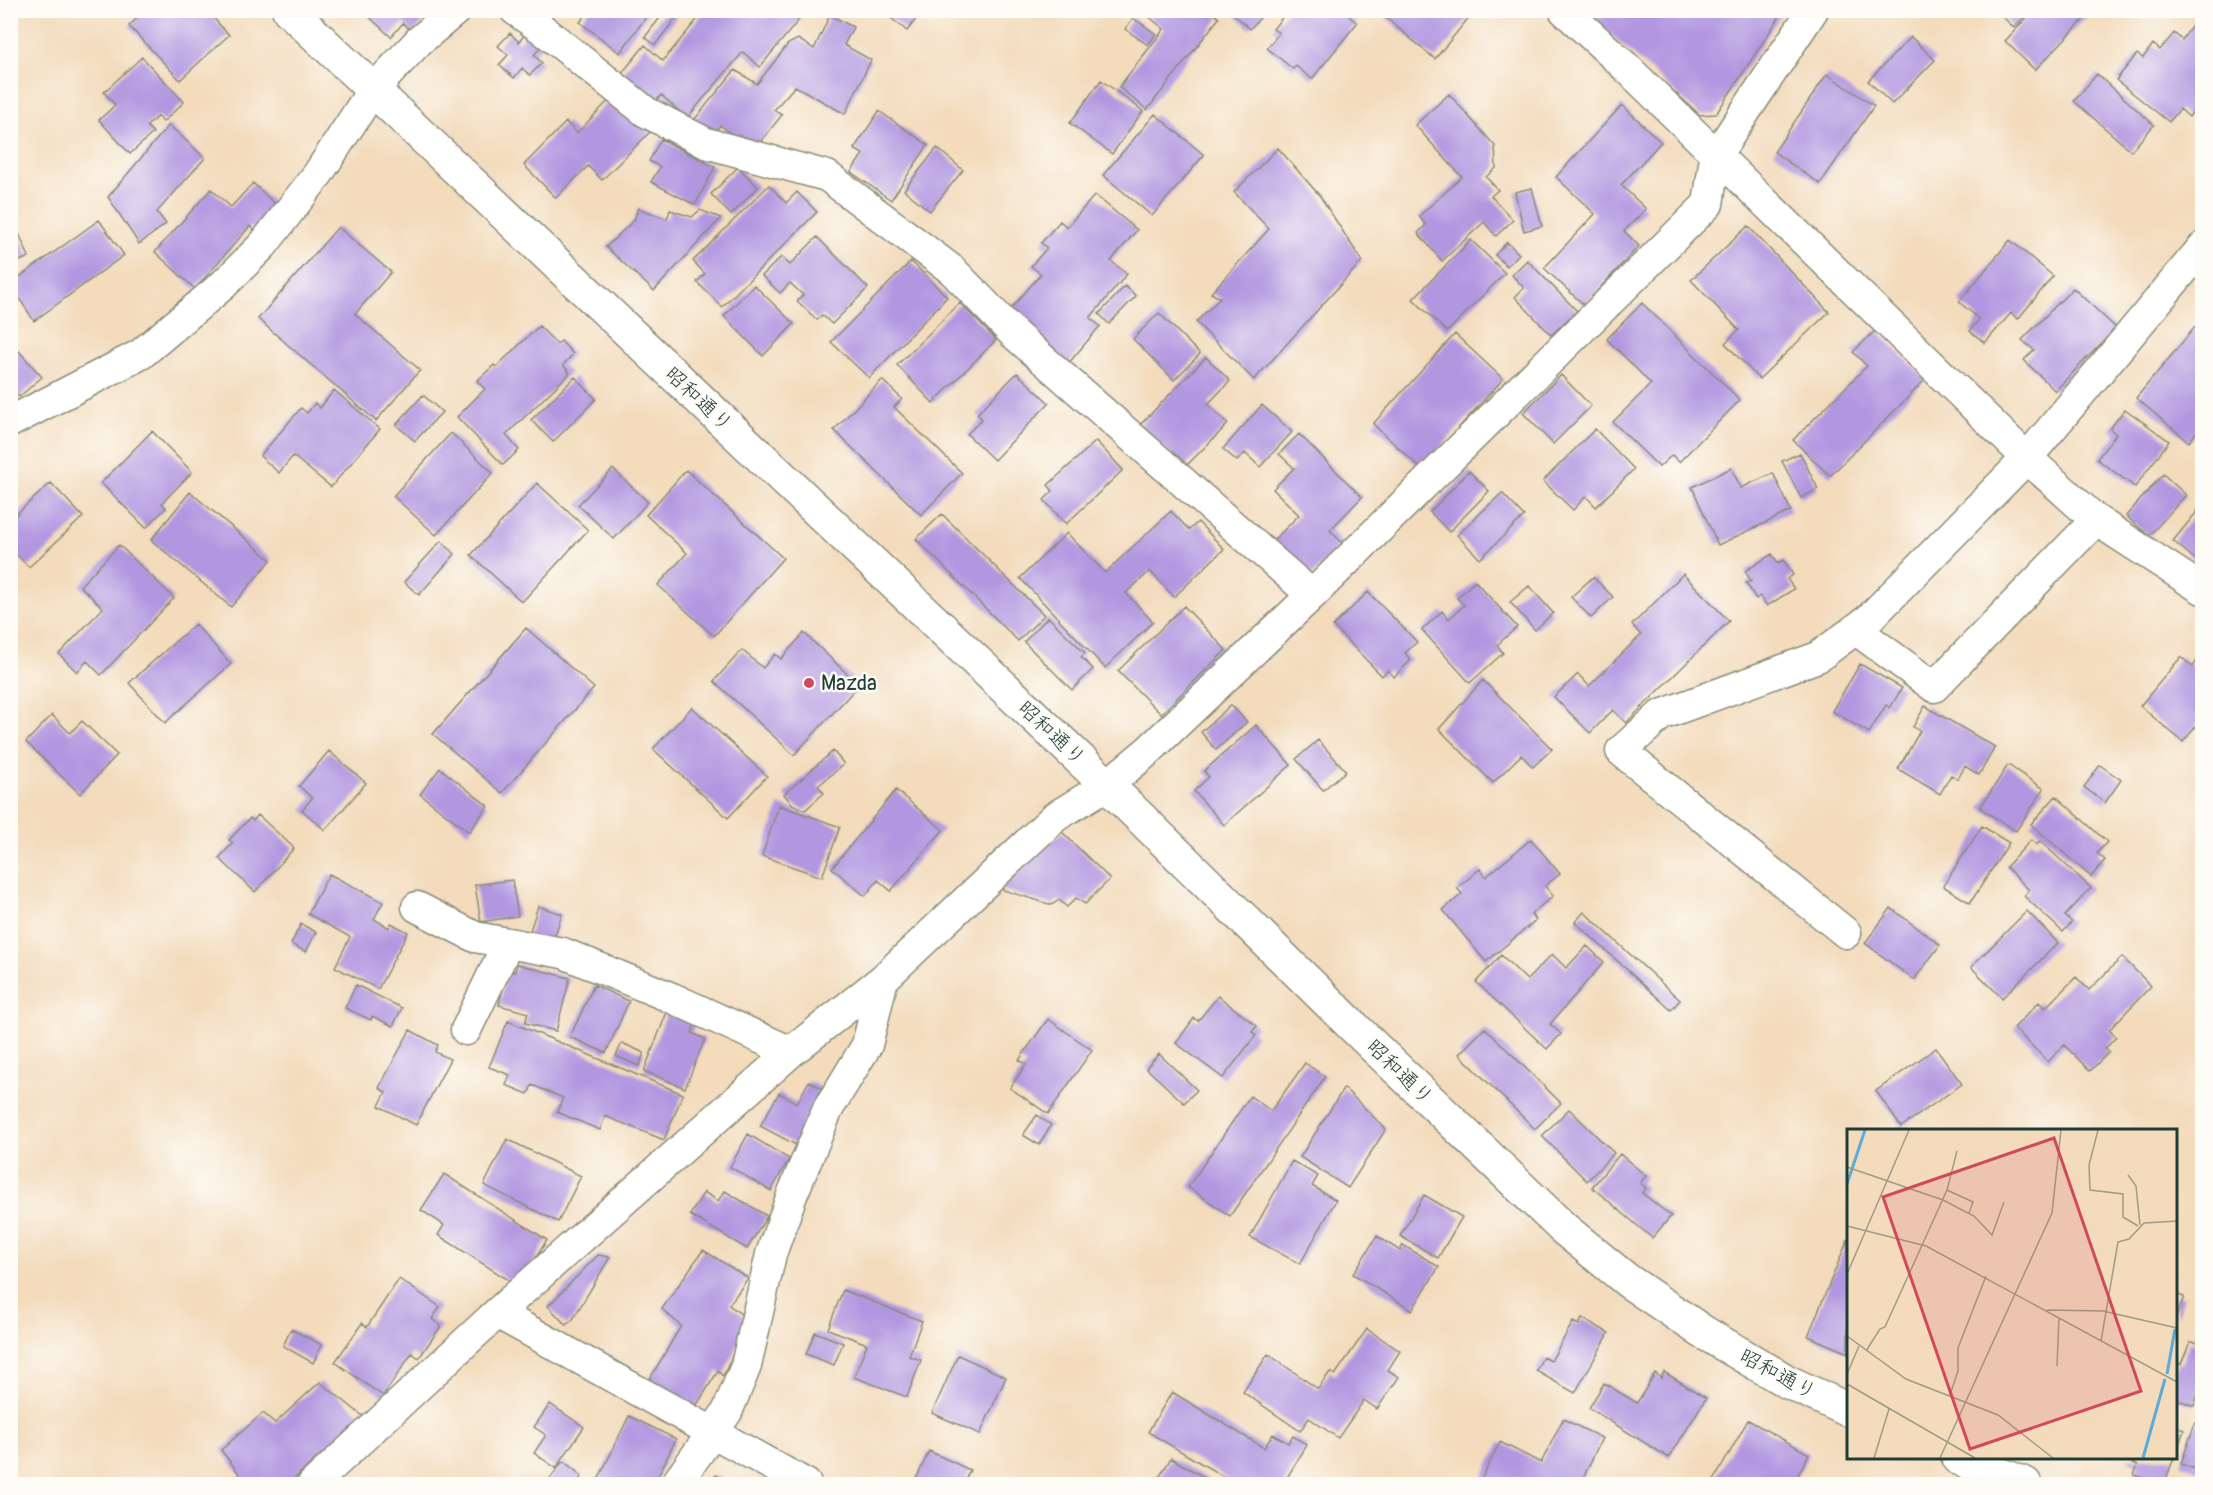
<svg xmlns="http://www.w3.org/2000/svg" width="2213" height="1495" font-family="Pangolin,'Klee One',sans-serif">
	<style>
		.building { fill: #b196e0 }
		.lines { fill: none; stroke-linecap: round; stroke-linejoin: round }
		.minor-casing { stroke: #898c78; stroke-width: 33 }
		.tertiary-casing { stroke: #898c78; stroke-width: 36 }
		.minor { stroke: #fff; stroke-width: 30 }
		.tertiary { stroke: #fff; stroke-width: 33 }
		.poi-dot { fill: #d1495b; stroke: #fdfcf7; stroke-width: 2 }
		.labels { text-anchor: middle; stroke-width: 5; stroke-linejoin: round; paint-order: stroke }
		.street-label { font-size: 21px; fill: #1f3d34; stroke: #fdfcf7 }
		.poi-label { font-size: 21px; fill: #1f3d34; stroke: #fdfcf7; text-anchor: start }
		.inset-river { fill: none; stroke: #5dabd6; stroke-width: 3 }
		.inset-road { fill: none; stroke: #9e9c86; stroke-width: 1.5 }
		.view { fill: #d1495b; fill-opacity: 0.15; stroke: #d1495b; stroke-width: 3 }
		.inset-edge { fill: none; stroke: #1f3d34; stroke-width: 3 }
	</style>
	<rect width="100%" height="100%" fill="#fdfcf7"/>
	<filter id="ink" filterUnits="userSpaceOnUse"><feTurbulence type="fractalNoise" baseFrequency=".0167" numOctaves="2"/><feDisplacementMap in="SourceGraphic" scale="12" xChannelSelector="R" yChannelSelector="G"/><feConvolveMatrix kernelMatrix="1 2 1 2 8 2 1 2 1" color-interpolation-filters="sRGB"/></filter>
	<filter id="wash" filterUnits="userSpaceOnUse"><feTurbulence type="fractalNoise" baseFrequency=".008" numOctaves="4" result="noise"/><feDisplacementMap in="SourceGraphic" scale="24" xChannelSelector="R" yChannelSelector="G"/><feGaussianBlur stdDeviation="1.35" result="paint"/><feColorMatrix in="noise" values="0 0 0 0 0 0 0 0 0 0 0 0 0 0 0 0 0 1.4 0 .05"/><feComposite in="paint" operator="in"/></filter>
	<g filter="url(#wash)">
		<rect width="100%" height="100%" fill="#f3dbbc"/>
		<g id="blocks">
			<!-- building -->
			<path class="building" d="M145,10h61l23,25 -49,45 -51,-54z
				M362,10h71l-20,23 -10,-10 -12,14z
				M589,10h62l-31,43 -40,-31z
				M666,10h16l-27,35 -10,-8z
				M705,10h102l-47,57 -17,-15 -56,66 -26,-23 -9,11 -34,-28 27,-33 18,16z
				M881,10h42l-16,21z
				M1141,10h69l9,8 -72,92 -28,-23 45,-58z
				M1229,10h38l-17,19z
				M1288,10h54l15,13 -45,56 -16,-13 -3,3 -26,-21 12,-15 -6,-4z
				M1388,10h87l-40,49 -51,-43z
				M1584,10h200l-68,104 -16,1z
				M1996,10h35l-17,18z
				M2034,10h59l-58,60 -30,-29z
				M830,15l23,12 -9,18 27,15 -26,54 -50,-28 -21,24 8,5 -24,30 -26,-11 -12,-9 -6,8 -20,-13 41,-50 22,14 31,-40 10,-5 16,10z
				M1133,18l23,16 -8,11 -23,-16z
				M2194,23l8,6v70l-13,18 -9,-8 -11,13 -53,-42 21,-26 6,4 10,-14 7,6 14,-17 8,7z
				M529,29l16,13 -11,13 8,8 -12,12 -8,-7 -8,10 -15,-13 9,-10 -10,-9 12,-13 9,9z
				M1911,37l24,23 -43,44 -24,-23z
				M142,57l42,45 -21,20 -5,-6 -11,10 6,7 -23,21 -31,-34 16,-15 -11,-13z
				M1827,74l47,32 -54,78 -46,-32z
				M2097,74l57,51 -23,26 -57,-50z
				M1101,80l42,31 -31,43 -42,-31z
				M615,94l36,37 -49,49 -14,-14 -32,32 -32,-33 42,-43 11,11z
				M1449,94l46,52 1,22 -10,9 12,13 -7,6 22,24 -17,16 -12,-14 -42,39 -24,-28 8,-8 -7,-9 43,-39 -47,-52z
				M1622,105l39,37 -40,43 25,24 -22,22 15,15 -55,59 -40,-37 51,-54 -39,-37z
				M879,111l49,34 -37,55 -40,-28 12,-18 -9,-5z
				M1155,114l49,41 -52,61 -49,-41z
				M169,125l36,33 -48,54 9,12 -27,20 -31,-47z
				M661,139l54,28 -20,38 -44,-23 9,-15 -11,-6z
				M937,148l26,22 -33,41 -26,-21z
				M1278,148l42,48 42,65 -108,119 -58,-58 24,-24 -9,-5 58,-64 -35,-37z
				M738,167l20,20 -27,28 -20,-21z
				M253,183l25,24 -22,25 -6,-6 -55,63 -40,-37 56,-63 20,18z
				M769,185l17,18 11,-11 20,20 -95,95 -25,-25 8,-8 -12,-13z
				M1532,188l10,38 -18,5 -9,-39z
				M1095,195l42,35 -26,31 16,13 -37,44 10,8 -32,38 -60,-52 33,-38 -10,-8 16,-18 -6,-5 19,-22 7,6z
				M638,208l29,11 3,-9 22,7 8,-7 21,8 -67,73 -48,-44 28,-27z
				M99,220l25,35 -90,66 -24,-37z
				M15,224l14,33 -19,8v-39z
				M1748,226l81,86 -70,67 -34,-36 14,-13 -48,-50z
				M338,227l53,45 -36,42 65,56 -44,51 -118,-102z
				M817,237l51,51 -36,36 -10,-9 -5,5 -20,-19 6,-6 -13,-12 -10,10 -18,-17 19,-19 9,8z
				M1471,240l34,33 -58,59 -34,-33z
				M2010,240l43,36 -35,43 -7,-6 -26,30 -15,-12 9,-12 -20,-17z
				M1507,242l12,12 -12,12 -12,-11z
				M1527,260l50,51 -26,24 -36,-38 9,-9 -12,-13z
				M911,261l36,36 -78,81 -38,-36z
				M754,285l40,39 -31,32 -39,-40z
				M1125,286l11,10 -27,28 -10,-10z
				M2073,288l43,40 -61,63 -31,-31 10,-10 -12,-10z
				M960,303l36,37 -63,63 -36,-38z
				M1642,303l98,97 -61,62 -7,-7 -13,12 -46,-45 38,-38 -44,-45z
				M1159,313l41,41 -26,26 -41,-41z
				M2200,321l2,2v102l-13,17 -53,-44z
				M539,326l18,18 4,-3 12,13 -10,11 7,8 -64,62 13,15 -16,15 -46,-48 28,-28 -8,-8 17,-16 2,2z
				M1876,330l50,49 -96,97 -37,-36 74,-74 -14,-14z
				M1455,334l48,45 -82,90 -48,-45z
				M10,341l32,36 -23,20 -4,-5 -5,4z
				M1206,357l24,24 -22,23 20,20 -44,44 -44,-43z
				M1017,373l32,30 -55,57 -27,-26 15,-15 -5,-5z
				M1561,375l30,31 -38,38 -30,-31z
				M575,377l21,22 -43,43 -22,-22z
				M882,380l20,19 -8,8 68,66 -41,42 -87,-85z
				M334,390l46,39 -49,58 -38,-31 -14,17 -19,-17 41,-48 6,5 8,-10 5,5z
				M423,395l19,17 -27,29 -19,-16z
				M1262,405l30,27 -32,35 -15,-14 -8,8 -14,-12z
				M2125,409l44,32 -34,46 -38,-28 19,-25 -6,-5z
				M1595,429l39,40 -38,38 -10,-11 -13,14 -30,-29z
				M152,431l40,41 -30,31 4,5 -20,20 -45,-45z
				M451,433l42,40 -57,62 -43,-39z
				M1299,434l63,63 -32,33 13,14 -36,36 -36,-37 28,-28 -26,-26 21,-21 -15,-14z
				M1096,441l27,29 -57,54 -22,-24 9,-9 -5,-6z
				M1800,453l18,36 -17,9 -19,-37z
				M1731,468l10,20 32,-15 18,38 -73,34 -26,-58z
				M613,469l35,33 -34,37 -36,-34z
				M686,470l97,88 -69,78 -56,-51 29,-32 -41,-38z
				M1469,471l20,20 -40,41 -19,-20z
				M2163,474l23,21 -37,41 -23,-20z
				M51,483l32,34 -54,50 -19,-19v-28z
				M537,483l51,47 -66,72 -51,-47z
				M190,492l81,68 -40,47 -80,-67z
				M1502,493l22,23 -44,43 -23,-24z
				M2200,508l2,2v55l-29,-24z
				M1171,511l18,19 9,-8 26,27 -50,48 -24,-26 -24,22 27,29 -48,46 -85,-90 47,-45 38,40z
				M942,514l102,101 -26,26 -102,-102z
				M441,541l14,13 -36,41 -15,-13z
				M119,545l55,53 -73,77 -14,-14 -10,11 -18,-18 44,-46 -23,-22z
				M1772,554l6,9 6,-3 9,15 -6,4 7,10 -27,17 -7,-10 -4,3 -10,-16 5,-2 -6,-10z
				M1683,574l46,47 -103,102 -13,-13 -23,23 -36,-36 24,-23 11,12 52,-51 -9,-10z
				M1593,577l20,20 -22,21 -20,-21z
				M1475,581l42,46 -20,18 6,8 -33,30 -48,-53 20,-19 7,8 15,-14 -7,-7z
				M1529,586l24,27 -18,17 -25,-28z
				M1368,592l49,50 -12,11 6,7 -17,17 -6,-7 -6,6 -49,-50z
				M1184,606l42,44 -65,64 -43,-43z
				M1048,617l37,36 -4,4 12,12 -21,21 -48,-48z
				M195,624l36,40 -66,59 -36,-40z
				M526,628l68,60 -92,105 -69,-59z
				M804,633l55,52 -65,70 -80,-74 28,-31 21,18 12,-14 6,5z
				M2181,657l12,10 6,-9 3,3v58l-19,23 -43,-36z
				M1860,664l42,24 -12,20 -4,-3 -17,28 -37,-22z
				M1483,680l69,69 -19,18 -12,-12 -28,28 -54,-54z
				M1231,705l16,17 -31,28 -15,-18z
				M1925,706l70,41 -16,28 -14,-9 -7,13 -7,-4 -11,19 -42,-25 22,-38 -7,-4z
				M692,707l75,69 -39,42 -75,-69z
				M52,715l18,18 12,-12 35,34 -37,39 -54,-52z
				M1256,725l35,40 -67,60 -30,-34 15,-14 -5,-6z
				M1318,740l28,31 -23,19 -27,-31z
				M329,751l37,32 -41,47 -23,-20 10,-12 -13,-12z
				M833,751l11,13 -26,22 6,7 -19,17 -13,-6 -8,-10z
				M2008,765l36,24 -28,42 -36,-23z
				M2100,765l21,15 -16,23 -21,-16z
				M440,768l48,38 -19,26 -49,-38z
				M896,790l47,40 -52,61 -13,-11 -13,16 -33,-28z
				M2056,796l51,46 -10,11 8,7 -14,17 -60,-53z
				M779,805l61,22 -18,50 -60,-21z
				M258,815l36,33 -39,44 -36,-34 14,-15 -4,-3 21,-22 3,3z
				M1982,826l27,17 -39,60 -27,-17z
				M1062,832l48,47 -25,25 -9,-6 -9,9 -8,-7 -7,5 -52,-16z
				M1531,839l29,35 -15,12 8,10 -22,18 5,6 -50,42 -43,-52 19,-16 -5,-6 23,-19 6,8z
				M2031,840l6,5 3,-4 51,47 -26,28 7,6 -9,10 -39,-36 5,-6 -23,-23z
				M329,874l54,28 -9,17 15,9 2,-5 17,9 -30,57 -43,-22 15,-30 -42,-23z
				M512,880l6,36 -37,6 -6,-37z
				M538,906l24,8 -10,30 -24,-7z
				M1891,908l49,37 -26,35 -49,-37z
				M2027,911l31,32 -56,55 -31,-31z
				M1584,912l96,88 -9,10 -96,-88z
				M301,924l15,8 -10,20 -15,-8z
				M1587,946l17,16 -54,62 11,10 -14,15 -71,-67 25,-27 26,25 25,-26 14,14z
				M2122,957l29,29 -42,44 7,7 -11,12 4,3 -19,19 -26,-26 -16,17 -34,-34 25,-26 6,6 31,-31 13,13z
				M517,964l53,14 -14,53 -31,-8 3,-10 -29,-8 8,-35 8,2z
				M356,985l46,23 -9,18 -21,-10 -1,4 -26,-12z
				M594,985l35,16 -23,52 -36,-16z
				M1218,996l39,30 -5,6 4,3 -33,43 -47,-35 18,-25 4,3z
				M667,1012l28,12 -3,9 13,6 -20,49 -41,-17z
				M1048,1019l44,31 -44,64 -38,-26 16,-24 -7,-4z
				M508,1021l175,73 -19,46 -59,-24 -5,14 -43,-18 6,-14 -31,-13 -4,9 -22,-9 4,-10 -21,-8z
				M1485,1028l76,75 -26,26 -76,-75z
				M410,1030l28,15 -3,7 15,7 -34,66 -37,-19 7,-14 -7,-4z
				M622,1043l22,10 -5,13 -23,-10z
				M1936,1048l26,36 -61,43 -25,-36z
				M1159,1054l38,36 -13,13 -38,-35z
				M1305,1063l20,14 -95,139 -42,-29 62,-91 21,15z
				M809,1081l19,11 -30,54 -38,-20 19,-33 18,10z
				M1344,1088l42,41 -38,59 -48,-31z
				M1569,1109l45,44 -27,28 -45,-45z
				M1037,1115l14,10 -12,20 -16,-10z
				M748,1134l41,25 -18,32 -41,-24z
				M507,1139l74,37 -23,46 -74,-37z
				M1620,1154l26,22 -6,7 6,5 -4,5 29,23 -19,22 -60,-51z
				M1292,1161l26,15 -6,10 24,14 -36,64 -50,-27z
				M444,1174l103,66 -23,37 -11,6 -75,-48 6,-10 -23,-15z
				M725,1191l42,25 -20,33 -57,-34 14,-23 14,9z
				M1424,1195l38,22 -24,41 -38,-22z
				M1377,1236l23,15 3,-6 36,22 -27,43 -59,-36z
				M1848,1239v114l-40,-17z
				M703,1250l45,28 -19,27 20,15 -26,56 -5,-5 -23,37 -46,-28 32,-54 -19,-17z
				M598,1255l12,2 -37,62 -7,6 -18,-19z
				M399,1279l41,28 -8,12 9,7 -22,32 -7,-5 -29,43 -48,-34 27,-39 5,4z
				M843,1290l79,31 -13,35 12,4 -14,37 -53,-20 13,-33 -39,-15z
				M2176,1294l8,3 -8,21z
				M1582,1318l27,15 -34,60 -39,-22 7,-14 8,4 22,-39 6,3z
				M291,1329l31,16 -9,18 -30,-17z
				M1367,1329l33,22 -12,19 11,7 -22,32 -13,-9 -26,38 -29,-20 -9,13 -57,-39 25,-38 50,35 12,-17 5,3z
				M815,1332l28,11 -9,22 -28,-11z
				M2190,1342l12,1v39l-8,24 -18,-7v-29l2,-7 3,1z
				M958,1355l48,22 -26,57 -48,-21z
				M1664,1372l42,26 -37,60 -80,-50 15,-25 33,20 18,-30 6,5z
				M320,1382l44,35 -76,67h-41l-26,-34 42,-37 12,10z
				M1172,1392l92,56 9,-14 15,9 5,-7 14,9 -24,39 -24,-2 -1,2h-22l-88,-52z
				M550,1404l34,23 -28,41 -22,-15 12,-18 -12,-8z
				M629,1416l47,23 -22,45h-58z
				M1563,1419l39,19 -19,40 9,4 -1,2h-112l21,-42 41,21z
				M1748,1420l61,34 -13,25 10,5h-94z
				M2195,1423l7,1v48l-21,-8z
				M2176,1427l8,3 -8,24z
				M929,1451l41,19 -7,14h-49z
				M1171,1458l45,26h-61z
				M2129,1458h45l-10,26 -30,-9 4,-10 -10,-4z
				M563,1461l19,15 -6,8h-30z
				M716,1475l14,9h-20z"/>
		</g>
	</g>
	<g filter="url(#ink)">
		<use href="#blocks" fill-opacity="0" stroke="#898c78" stroke-width="1.5"/>
		<g class="lines">
			<!-- minor casing -->
			<g class="minor-casing">
				<path id="minor" d="M515,10l27,19 104,83 60,31 121,33 125,94 62,64 298,261
					M1564,10l64,59 399,389 69,62 106,69
					M10,422l131,-68 82,-69 40,-40 55,-71 54,-83 47,-50 37,-31
					M1855,629l79,58 162,-167
					M417,907l58,30 88,16 109,45 119,54
					M1846,933l-225,-182 40,-36 157,-58 51,-38 158,-161 175,-210
					M466,1030l42,-87
					M497,1313l309,171
					M313,1484l184,-171 294,-261 92,-73 172,-162 52,-32 41,-34 164,-156 396,-391 7,-47 98,-147
					M676,1484l51,-72 19,-46 25,-112 21,-59 36,-86 39,-64 16,-66"/>
			</g>
			<!-- tertiary casing -->
			<g class="tertiary-casing">
				<path id="tertiary" d="M289,10l818,775 261,256 195,187 65,53 75,51 83,49 62,29
					M1958,1458l67,26"/>
			</g>
			<!-- minor -->
			<use href="#minor" class="minor"/>
			<!-- tertiary -->
			<use href="#tertiary" class="tertiary"/>
		</g>
	</g>
	<!-- markers -->
	<circle class="poi-dot" cx="809" cy="683" r="6"/>
	<g class="labels">
		<!-- street labels -->
		<g class="street-label">
			<text transform="translate(699 399) rotate(43)" y="7">昭和通り</text>
			<text transform="translate(1052 733) rotate(43)" y="7">昭和通り</text>
			<text transform="translate(1400 1072) rotate(44)" y="7">昭和通り</text>
			<text transform="translate(1778 1374) rotate(28)" y="7">昭和通り</text>
		</g>
		<!-- poi labels -->
		<g class="poi-label">
			<text x="821" y="690">Mazda</text>
		</g>
	</g>
	<!-- overview -->
	<g transform="translate(1847 1129)">
		<rect width="330" height="330" fill="#f3dbbc"/>
		<path class="inset-river" d="M0,55l18,-54M320,245l8,-45M296,329l22,-79"/>
		<path class="inset-road" d="M251,1l-9,35 1,25 33,4v23l15,9M0,38l96,33 31,16 18,19 12,-33M281,46l8,11 4,39M100,61l26,12 -4,11M0,97l79,20 251,136M0,145l62,-144M200,181l56,1 74,17M0,207l59,43 92,36 55,43M254,212l17,-99 11,-3 15,-16 33,-2M19,222l14,-22 5,-2 62,-137 10,-39M210,237l2,-48M0,245l12,-28M0,255l128,74M103,266l8,-24v-23l28,-72M27,329l15,-49M93,329l112,-245 9,-83"/>
		<path class="view" d="M207,9l87,253 -171,58 -87,-252z"/>
		<rect width="330" height="330" class="inset-edge"/>
	</g>
	<!-- margin -->
	<rect width="2213" height="1495" fill="none" stroke="#fdfcf7" stroke-width="36"/>
</svg>
